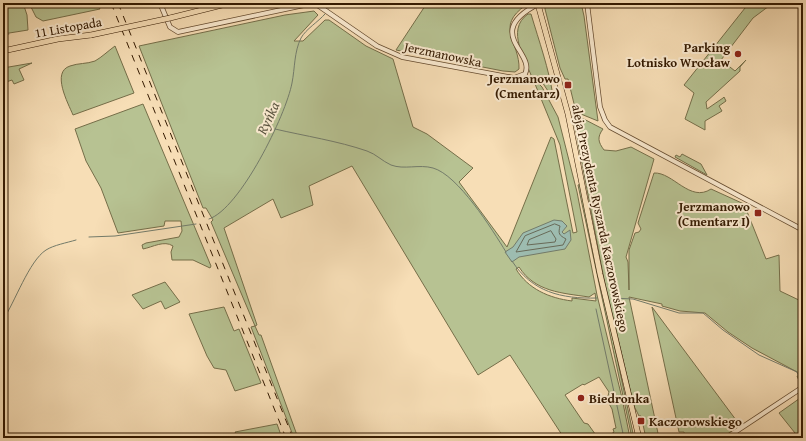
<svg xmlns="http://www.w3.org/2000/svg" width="806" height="441" font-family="'Gentium Book Plus',serif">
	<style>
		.green { fill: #b7c292; stroke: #756e49; fill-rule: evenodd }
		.water { fill: #9dbcb0; stroke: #737b6a }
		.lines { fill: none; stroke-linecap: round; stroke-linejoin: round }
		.shore { stroke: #686a58; stroke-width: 1 }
		.stream { stroke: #737b6a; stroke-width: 1 }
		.minor-casing { stroke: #644a2e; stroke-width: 5.5 }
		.major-casing { stroke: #331900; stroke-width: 6 }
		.minor { stroke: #faead0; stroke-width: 4 }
		.major { stroke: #f7deb6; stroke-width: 5 }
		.rail { stroke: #331900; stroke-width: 1; stroke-dasharray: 7 7; stroke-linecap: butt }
		.major-bridge-casing { stroke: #331900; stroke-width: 6; stroke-linecap: butt }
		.major-bridge { stroke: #f7deb6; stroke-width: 5 }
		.poi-dot { fill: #8f2418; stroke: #faead0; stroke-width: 1.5 }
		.labels { text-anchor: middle; stroke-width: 4; stroke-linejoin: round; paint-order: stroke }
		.street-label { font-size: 13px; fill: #331900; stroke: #faead0 }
		.poi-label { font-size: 13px; font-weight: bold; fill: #331900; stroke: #faead0; text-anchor: end }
		.water-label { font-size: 14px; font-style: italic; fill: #58523e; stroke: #faead0 }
	</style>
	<rect width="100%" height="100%" fill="#f7deb6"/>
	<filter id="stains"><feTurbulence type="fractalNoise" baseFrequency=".005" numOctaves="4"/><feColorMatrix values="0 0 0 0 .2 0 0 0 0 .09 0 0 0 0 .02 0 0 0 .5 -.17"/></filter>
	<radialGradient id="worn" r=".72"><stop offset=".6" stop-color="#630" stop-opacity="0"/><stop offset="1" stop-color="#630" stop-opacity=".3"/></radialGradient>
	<!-- green -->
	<path class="green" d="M3,3h20l4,12 1,15 -25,4z
		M26,3h71l3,6 -57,12 -7,-4 -7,-14z
		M427,3h99v2c-32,22 -6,37 -7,64l-4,3 -12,-1 -107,-21z
		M548,3h33l3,13 14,105 -22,-9 -8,-33h-3l-5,-11 -15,-59v-5z
		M749,3h17l3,3 -16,12 -32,42 14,11 11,-11 -6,7v4l-34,31 1,7 16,-11 1,-1 2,4 -7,5 3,5 -17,10v9l-20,-11 9,-26 -10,-8z
		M314,11l4,4 -24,26h9l22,-21h4l37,26 27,13 20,68 14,7 46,34 -14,14 48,65 44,-110 3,2 19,94 4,-1 -17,-87 -25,-61h4l3,3 16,30 19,75 20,103 25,103 8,40h-24l8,-6 -1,-3 3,-1 -4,-19 -5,-9 2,-1 -1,-3 1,-4 -10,-15 -15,8 -1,-1 -18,11 19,28 4,1 10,14h-34l-54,-83 -32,20 -126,-209 -43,20 4,19 -32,13 -8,-19 -49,29 33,97 -2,1 4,9h2l37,103h-4l-43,-111 4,-1 -44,-104 2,-2 -7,-12h-3l-64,-162 146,-31zM519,267c16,25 43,26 70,30l6,-4 1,8 -24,-3v3c-23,-3 -44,-12 -56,-32z
		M528,14h3c8,27 18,55 22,82l-1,1 -10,-15 -9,-2c-7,-20 -28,-50 -5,-66z
		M115,46l19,47 -61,22c-5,-12 -22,-43 -3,-49 8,-3 17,-2 25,-5 7,-4 13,-10 20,-15z
		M32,63l-13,6 5,11 -10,4 -2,-4 -9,3v-15z
		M143,104l68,162 -1,2 -17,-8h-21l-1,-8 2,-6c-9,-6 -20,1 -30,3l-1,-4 4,-2 33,-6 3,-6 -1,-10h-16l-1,5 -46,7 -17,-45 -15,-27 -11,-32z
		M576,115l27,14c-6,8 -5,13 1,21l12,1 15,-4 23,12 -28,98 2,5 1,28v-40l6,-17 4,-1 2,-3 -3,-6 16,-50c19,-1 36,30 57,16l33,15 22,55 13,-4 1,36 23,11v77l-3,4 -3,-7 3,-1 -1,-2 -47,-25 -24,-16 -23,-19 -25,-2 -18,-5v-2l-33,-7 30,141h-13l-5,-22h-2l-5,-10 -30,-127 -31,-163z
		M682,154l19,10 6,11 -32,-18 1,-2 4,2z
		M580,184l54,254h-2l-54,-253z
		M165,282l15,20 -15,7 -4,-8 -18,8 -11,-14z
		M224,307l10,24 5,-2 22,54 -26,8 -9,-21 -12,-2 -7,-12 -18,-42z
		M652,307l87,117 1,2 -19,12h-14l-1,-2 -3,2h-18l-1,-6h-5z
		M803,396v42h-4l-20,-25z
		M277,424l5,14h-44l-3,-6z"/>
	<!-- water -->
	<path class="water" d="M554,220l8,1 5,5 -5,6 2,2 6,-4 1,10 -6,9 -46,8 -7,5 -7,-10 8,-5 10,-14z"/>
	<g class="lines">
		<!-- shore -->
		<path class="shore" d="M555,224l5,2c-2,8 -1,9 6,13l-3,6 -47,7 9,-16z
			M551,231l5,8 -1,3 -28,3 2,-5z"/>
		<!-- stream -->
		<path class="stream" d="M329,8l2,-5
			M3,35l6,-1
			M275,129c30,7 63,12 92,22 9,3 15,10 24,14 13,5 28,-1 42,3 25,7 59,61 73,84
			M209,219c31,-10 77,-104 83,-136 3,-15 2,-31 9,-45 5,-9 17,-16 24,-24
			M89,237l26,-1 81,-12
			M512,261c20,31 49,38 85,37
			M612,298l21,1 46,14h24l20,17 36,25 38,17 1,3
			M596,309l28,129
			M3,320c12,-18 26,-59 43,-70 8,-5 20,-7 30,-10
			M321,434l1,4"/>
		<!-- minor casing -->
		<g class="minor-casing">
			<path id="minor" d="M160,3l10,24 8,5 131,-28h7l61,42 25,11 112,21 11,-4c11,-22 -44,-41 15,-71
				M587,3l13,104 5,13 5,7 193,103
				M726,438l77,-51"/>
		</g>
		<!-- major casing -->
		<g class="major-casing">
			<path id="major" d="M539,8l29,106 32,160 39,164
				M170,18l60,-15
				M3,51l55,-12 33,-4"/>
		</g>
		<!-- minor -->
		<use href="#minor" class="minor"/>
		<!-- major -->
		<use href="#major" class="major"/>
		<!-- rail -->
		<path class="rail" d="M111,3l175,435
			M118,3l175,435"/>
		<!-- major-bridge casing -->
		<g class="major-bridge-casing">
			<path id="major-bridge" d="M537,3l2,5
				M91,35l79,-17"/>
		</g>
		<!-- major-bridge -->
		<use href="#major-bridge" class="major-bridge"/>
	</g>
	<!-- markers -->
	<g class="poi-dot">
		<circle cx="738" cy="54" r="4"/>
		<rect x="564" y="81" width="8" height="8" rx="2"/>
		<rect x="754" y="209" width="8" height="8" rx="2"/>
		<circle cx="581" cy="398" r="4"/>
		<rect x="637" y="417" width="8" height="8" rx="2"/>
	</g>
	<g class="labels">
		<!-- street labels -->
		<g class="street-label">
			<text transform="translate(68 27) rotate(-10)" y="5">11 Listopada</text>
			<text transform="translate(443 54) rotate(12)" y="5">Jerzmanowska</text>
			<text transform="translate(601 218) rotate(78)" y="5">aleja Prezydenta Ryszarda Kaczorowskiego</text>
		</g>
		<!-- poi labels -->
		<g class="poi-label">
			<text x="730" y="52">Parking<tspan x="730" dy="15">Lotnisko Wrocław</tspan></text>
			<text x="560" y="83">Jerzmanowo<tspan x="560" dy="15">(Cmentarz)</tspan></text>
			<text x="750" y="211">Jerzmanowo<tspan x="750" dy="15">(Cmentarz I)</tspan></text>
			<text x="589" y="403" text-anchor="start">Biedronka</text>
			<text x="649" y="426" text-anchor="start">Kaczorowskiego</text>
		</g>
		<!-- water labels -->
		<g class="water-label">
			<text transform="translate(268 118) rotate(-65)" y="5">Ryńka</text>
		</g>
	</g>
	<!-- margin -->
	<rect width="806" height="441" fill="none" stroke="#f7deb6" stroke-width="16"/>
	<rect x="4" y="4" width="798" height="433" fill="none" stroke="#331900" stroke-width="2"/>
	<rect x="8" y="8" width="790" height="425" fill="none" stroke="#331900"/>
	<rect width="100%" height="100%" filter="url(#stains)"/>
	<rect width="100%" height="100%" fill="url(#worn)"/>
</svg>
